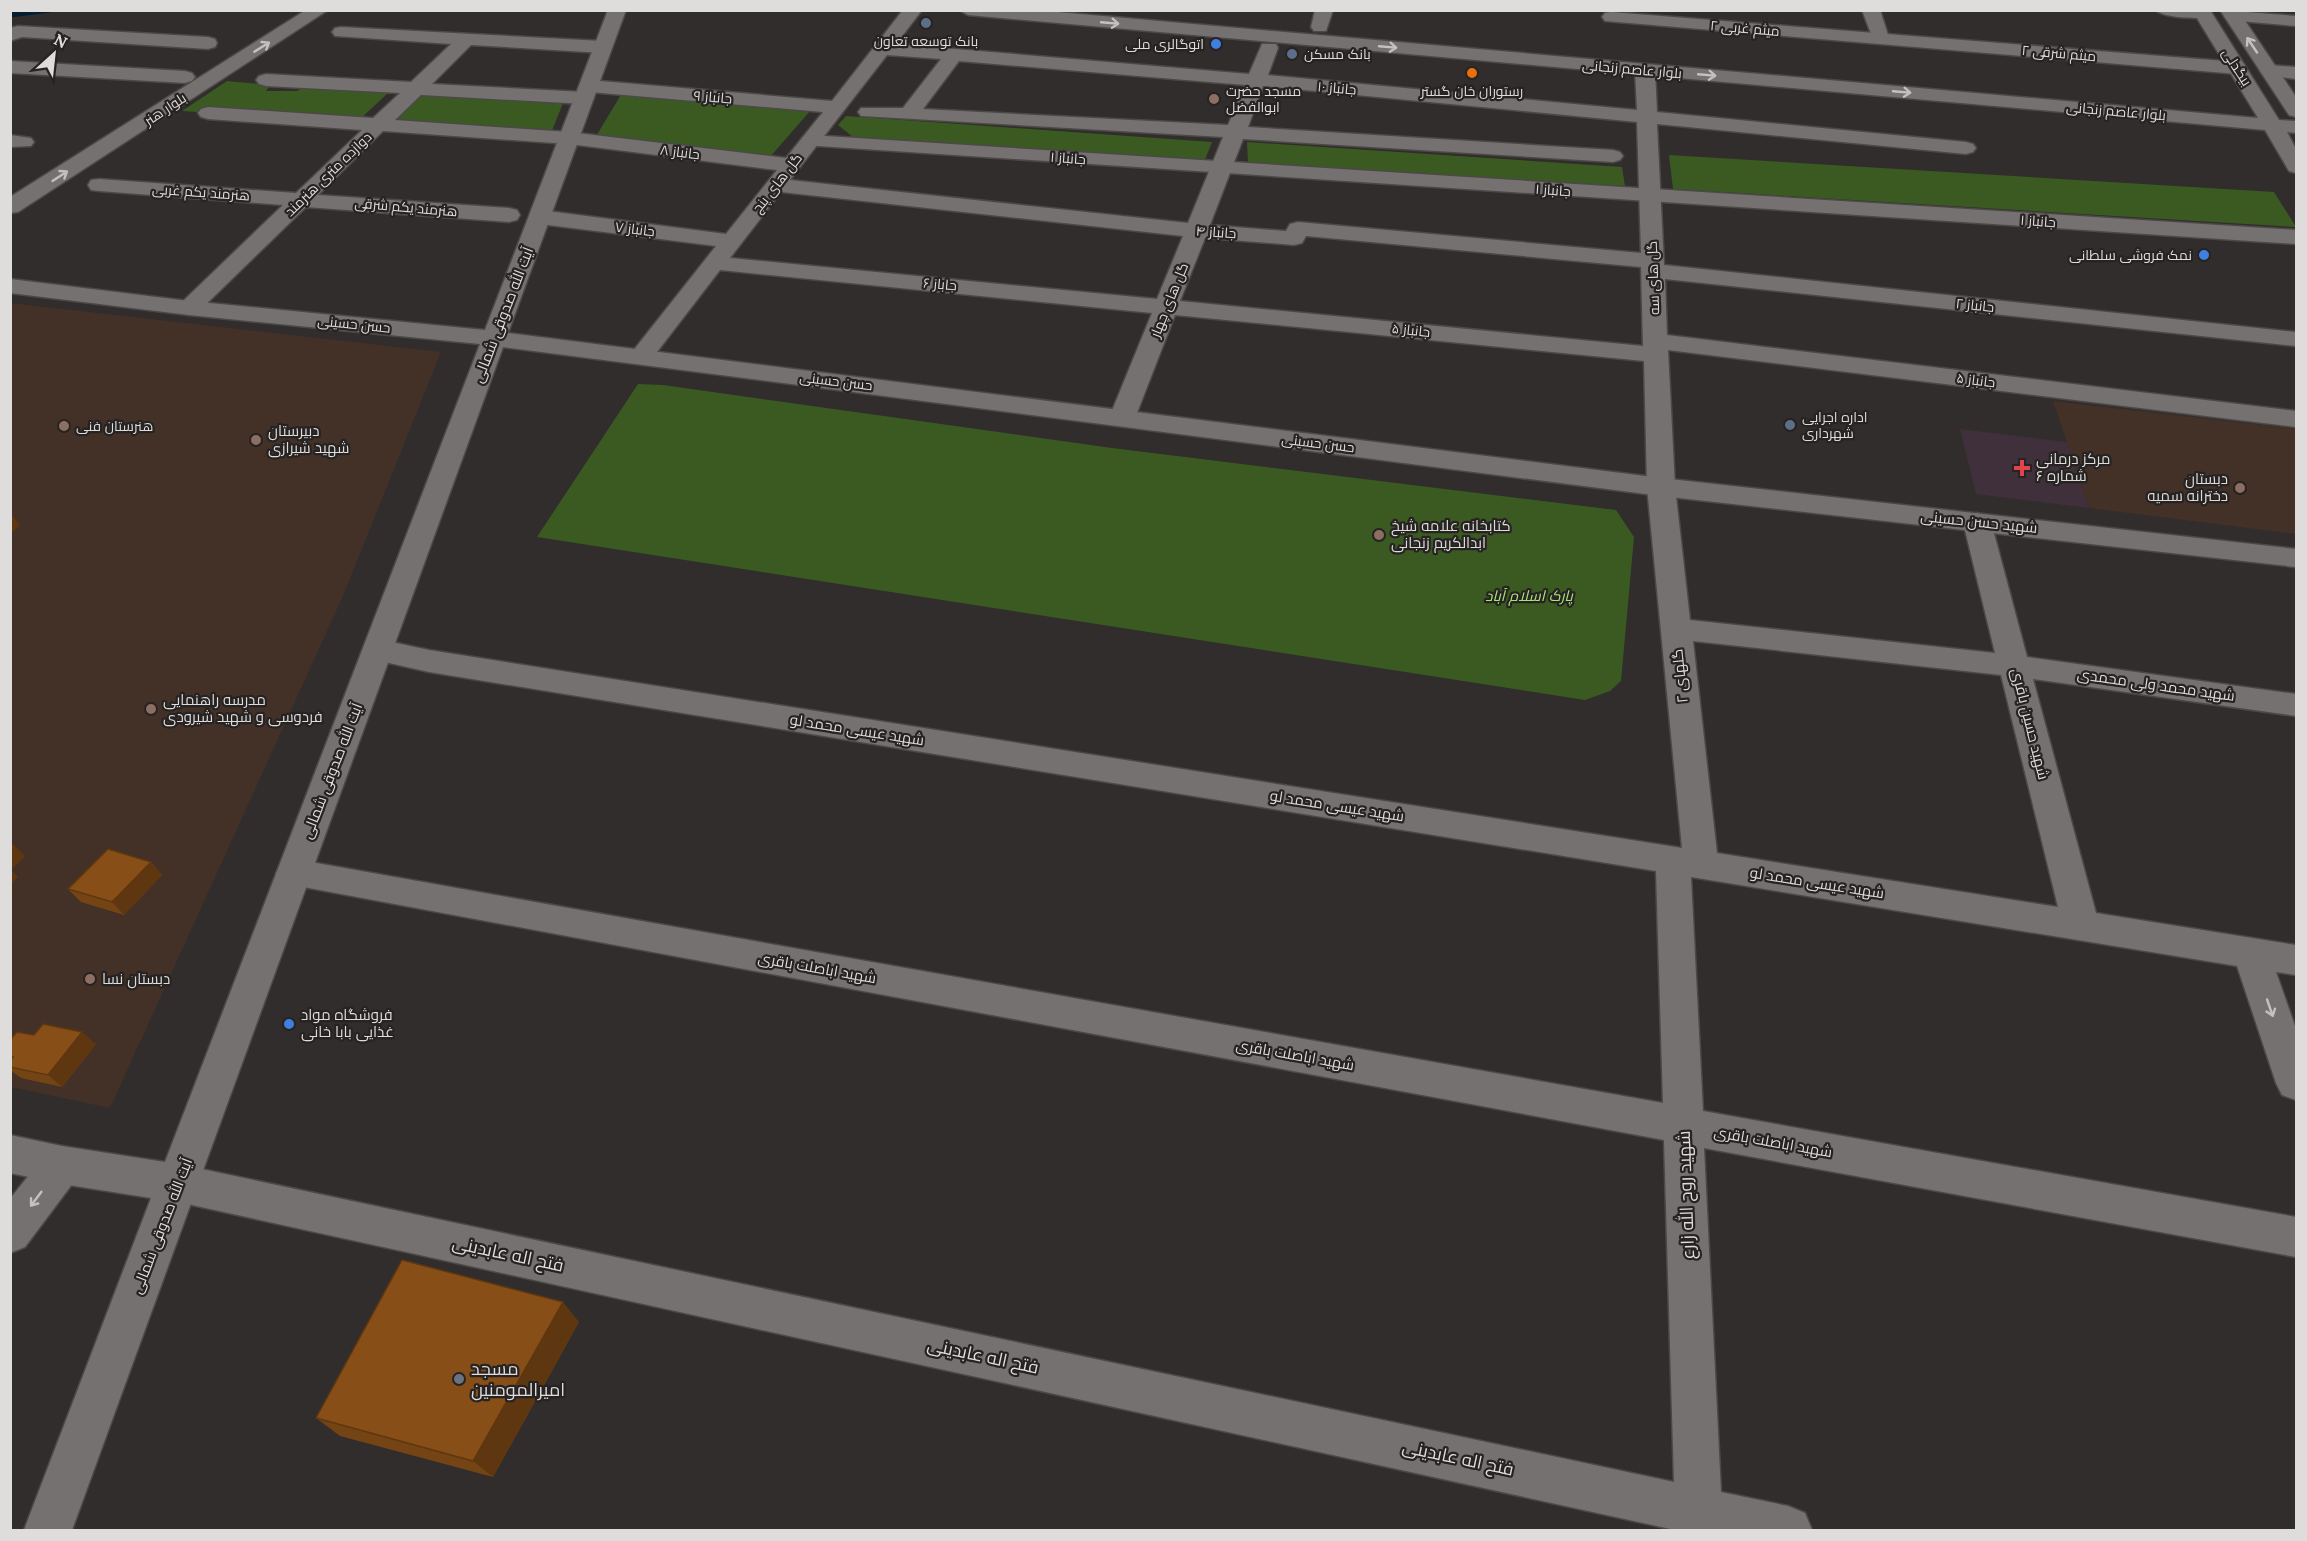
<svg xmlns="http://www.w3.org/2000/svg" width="2307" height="1541" font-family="Lora,Cairo,serif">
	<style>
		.education { fill: #433128 }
		.medical { fill: #40303b }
		.green { fill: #3b5a21 }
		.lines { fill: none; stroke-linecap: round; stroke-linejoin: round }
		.stream { stroke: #031e32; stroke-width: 5 }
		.street-casing { stroke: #4b4948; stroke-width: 3 }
		.secondary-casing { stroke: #4b4948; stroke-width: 3 }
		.street { fill: #747170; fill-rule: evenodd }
		.secondary { fill: #747170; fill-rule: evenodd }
		.wall { fill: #744414 }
		.shaded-wall { fill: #5e3710 }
		.building { fill: #874f17; stroke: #5e3710; stroke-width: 1.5 }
		.oneway { stroke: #c4c2c1 }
		.service-dot { fill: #5c6f8a; stroke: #262322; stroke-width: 2 }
		.shop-dot { fill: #3f7fe0; stroke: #262322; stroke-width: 2 }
		.food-dot { fill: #e8710a; stroke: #262322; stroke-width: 2 }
		.education-dot { fill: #8d6e63; stroke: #262322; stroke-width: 2 }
		.health-dot { fill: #e0444e; stroke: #262322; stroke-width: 2 }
		.worship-dot { fill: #6b7280; stroke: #262322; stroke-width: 2 }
		.labels { text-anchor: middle; stroke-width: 4.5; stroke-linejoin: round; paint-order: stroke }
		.far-street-label { font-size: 14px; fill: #dedddc; stroke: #262322 }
		.far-poi-label { font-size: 14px; fill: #dedddc; stroke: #262322; text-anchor: start }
		.street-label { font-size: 15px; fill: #dedddc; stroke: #262322 }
		.poi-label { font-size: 15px; fill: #dedddc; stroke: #262322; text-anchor: start }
		.park-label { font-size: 15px; font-style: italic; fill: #a7e576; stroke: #262322 }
		.near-street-label { font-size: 18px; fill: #dedddc; stroke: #262322 }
		.near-poi-label { font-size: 18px; fill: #dedddc; stroke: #262322; text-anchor: start }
	</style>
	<rect width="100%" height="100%" fill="#302d2c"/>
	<!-- education -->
	<path class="education" d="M10,303l431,49 -98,244 -233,512 -99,-21z
		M2053,401l243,28v105l-207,-26z"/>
	<!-- medical -->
	<path class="medical" d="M1960,429l107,13 22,66 -113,-14z"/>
	<!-- green -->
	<path class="green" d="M227,81l43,4 -4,6h31l7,-4 84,6 -30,28 -176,-10z
		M622,93l188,18 -40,46 -175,-19z
		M420,94l143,9 -12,30 -162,-10z
		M846,116l366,26 -8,20 -350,-24 -16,-13z
		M1247,142l375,25 3,19 -377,-23z
		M1669,155l605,37 22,35 -623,-38z
		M638,384l25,1 449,63 504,62 18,27 -13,144 -11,10 -25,9 -1048,-163z"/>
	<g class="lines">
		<!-- stream -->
		<path class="stream" d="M10,15l40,-5"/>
		<!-- street casing -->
		<g class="street-casing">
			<path id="street" d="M903,10h19l-26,34 353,30 13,-30h14l2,4 -10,27 369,35 -2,-40 3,-4h14l3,4 2,42 309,30 7,2 3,4 -3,4 -7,2 -309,-30 7,141 632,67v14l-631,-67 2,56 629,76v16l-628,-77 7,137 15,133 305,33 -32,-131 4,-6 10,-3 10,3 4,6 36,135 269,37v22l-263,-37 63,234 200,32v30l-20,-3 20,57v71l-14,-5 -6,-12 -39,-117 -546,-89 12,234 593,106v40l-592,-109 17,344 67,14 17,7 7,17h-137l-1497,-328 -15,-5 -6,-14 6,-14 15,-5 1496,318 -10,-342 -1382,-257 -6,-10 6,-10 12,-4 1369,244 -7,-232 -1227,-199 -62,-14 -4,-8 4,-8 11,-3 51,11 1253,198 -35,-361 -3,-126 -469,-46 -40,103 -4,6 -9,2 -9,-2 -4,-6 43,-105 -432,-43 -70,91 -9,2 -9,-2 -3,-5 87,-110 -176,-22 -8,-2 -3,-5 3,-5 8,-2 186,24 51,-64 -208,-26 -186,-13 -65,64 191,13 8,2 3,5 -3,5 -8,2 -203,-15 -109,106 -8,2 -8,-2 -4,-5 4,-5 102,-98 -184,-14 -8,-1 -3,-5 3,-5 8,-1 197,14 66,-63 -154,-11 -7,-2 -3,-4 3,-4 7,-2 165,11 27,-25 -134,-7 -7,-2 -3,-4 3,-4 7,-2 145,8 40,-38 -116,-8 -3,-4 3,-4 6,-1 262,14 7,2 2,4 -2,4 -7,2 -132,-8 -39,39 152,8 7,2 3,4 -3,4 -7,2 -163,-9 -26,25 174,12 217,26 37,-46 -234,-20 -7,-2 -3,-4 3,-4 7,-2 243,21zM887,55l54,4 -38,49h-42l-3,4 3,4 362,21 -35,86 -398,-43zM959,61l286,24 -17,40 -305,-16zM1263,86l374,36 4,131 -343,-31 -8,2 -4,7 -76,-6 33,-86 370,23 7,-2 3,-4 -3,-4 -7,-2 -365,-23zM781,192l402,44 -26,63 -427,-41zM1306,236l335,31 2,79 -463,-45 25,-63 89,7 8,-2zM1693,641l308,34 57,232 -341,-54z
				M1315,10h18l-7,21h-12l-3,-4z
				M2156,10h53l2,3 -3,4c-10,2 -45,1 -52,-7z
				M2233,11l63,5v10l-69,-6 -3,-4 3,-4z
				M1611,12l626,50 7,2 2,4 -2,4 -7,2 -632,-53 -3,-4 3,-4z
				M18,26l190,11 7,2 2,4 -2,4 -7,2 -186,-12 -12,4v-13z
				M10,61l175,10 7,2 3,4 -3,4 -7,2 -175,-10z
				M2270,65l26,2v12l-33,-4 -3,-4 3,-4z
				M10,135l21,3 3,4 -3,4 -21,1z
				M62,1146l14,5 6,14 -6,14 -51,68 -15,6v-54l38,-48z"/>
		</g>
		<!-- secondary casing -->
		<g class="secondary-casing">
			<path id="secondary" d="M306,10h22l-310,202 -8,1v-16z
				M608,10h18l-118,323 1153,145 635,71v18l-635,-71 -1158,-149 -431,1183h-48l127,-332 -89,-14 -52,-11v-38l52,11 103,16 315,-818 -291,-29 -179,-22v-14l179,22 296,29z
				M959,10h76l1223,108 -66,-108h18l69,110 17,1v12l-9,-1 9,17v24l-7,-2 -24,-41 -1297,-115z
				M1862,10h18l9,28 -3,4h-12z
				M2220,10h18l58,87v20l-7,-2z
				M810,135l1486,95v14l-1493,-99 -3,-4 3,-4z"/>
		</g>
		<!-- street -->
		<use href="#street" class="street"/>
		<!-- secondary -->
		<use href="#secondary" class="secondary"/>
	</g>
	<!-- wall -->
	<path class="wall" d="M151,862l11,13 -38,40 -43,-13 -13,-13z
		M34,1035l62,9 -34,43 -41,-9 -11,-8v-30z
		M579,1322l-86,155 -153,-41 -24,-18z"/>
	<!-- shaded-wall -->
	<path class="shaded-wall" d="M10,513l10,12 -10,9z
		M10,841l15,15 -14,14 7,7 -8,8z
		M151,862l11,13 -38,40 -12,-13z
		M82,1032l14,12 -34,43 -14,-12z
		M563,1302l16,20 -86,155 -20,-16z"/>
	<!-- building -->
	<path class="building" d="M108,849l43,13 -39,40 -44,-13z
		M43,1024l39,8 -34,43 -38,-8v-6l3,-4h-3v-17l7,-8 17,3z
		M402,1260l161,42 -90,159 -157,-43z"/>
	<!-- one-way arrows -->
	<defs><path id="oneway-shaft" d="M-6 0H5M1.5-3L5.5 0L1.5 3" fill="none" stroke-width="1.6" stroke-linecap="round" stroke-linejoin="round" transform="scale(1.5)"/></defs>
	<g class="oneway">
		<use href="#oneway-shaft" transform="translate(1110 23) rotate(5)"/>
		<use href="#oneway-shaft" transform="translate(2252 45) rotate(-124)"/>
		<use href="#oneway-shaft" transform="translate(262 47) rotate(-32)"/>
		<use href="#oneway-shaft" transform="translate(1388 47) rotate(5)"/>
		<use href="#oneway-shaft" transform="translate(1707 75) rotate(5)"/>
		<use href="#oneway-shaft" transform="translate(1902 92) rotate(5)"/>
		<use href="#oneway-shaft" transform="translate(60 176) rotate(-33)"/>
		<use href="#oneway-shaft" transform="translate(2270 1008) rotate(71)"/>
		<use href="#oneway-shaft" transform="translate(36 1199) rotate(127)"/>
	</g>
	<!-- markers -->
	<g class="service-dot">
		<circle cx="926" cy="23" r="6"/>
		<circle cx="1292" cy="54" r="6"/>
		<circle cx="1790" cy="425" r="6"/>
	</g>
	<g class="shop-dot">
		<circle cx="1216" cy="44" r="6"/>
		<circle cx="2204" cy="255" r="6"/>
		<circle cx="289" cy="1024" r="6"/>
	</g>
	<circle class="food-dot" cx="1472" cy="73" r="6"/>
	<g class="education-dot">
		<circle cx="1214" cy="99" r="6"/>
		<circle cx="64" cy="426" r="6"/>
		<circle cx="256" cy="440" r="6"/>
		<circle cx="2240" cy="488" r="6"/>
		<circle cx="1379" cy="535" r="6"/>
		<circle cx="151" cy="709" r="6"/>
		<circle cx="90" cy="979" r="6"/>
	</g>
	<path class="health-dot" d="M2019 459h6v6h6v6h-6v6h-6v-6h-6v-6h6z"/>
	<circle class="worship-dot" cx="459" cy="1379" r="6"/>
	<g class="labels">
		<!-- far-street labels -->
		<g class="far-street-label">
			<text transform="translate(1745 28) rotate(5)" y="5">میثم غربی ۲</text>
			<text transform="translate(2059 53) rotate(5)" y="5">میثم شرقی ۲</text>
			<text transform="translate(2237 67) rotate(57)" y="5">بیگدلی</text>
			<text transform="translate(1632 69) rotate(5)" y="5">بلوار عاصم زنجانی</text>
			<text transform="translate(1337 88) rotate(5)" y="5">جانباز ۱۰</text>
			<text transform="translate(713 97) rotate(5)" y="5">جانباز ۹</text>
			<text transform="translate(165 109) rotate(-33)" y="5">بلوار هنر</text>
			<text transform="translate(2116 111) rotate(5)" y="5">بلوار عاصم زنجانی</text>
			<text transform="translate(680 152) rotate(7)" y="5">جانباز ۸</text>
			<text transform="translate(1068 158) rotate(4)" y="5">جانباز ۱</text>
			<text transform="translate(328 174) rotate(-44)" y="5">دوازده متری هنرمند</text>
			<text transform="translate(777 183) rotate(-52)" y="5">گل های پنج</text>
			<text transform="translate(1553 190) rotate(4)" y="5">جانباز ۱</text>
			<text transform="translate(201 192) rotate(4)" y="5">هنرمند یکم غربی</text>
			<text transform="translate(406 207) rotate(5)" y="5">هنرمند یکم شرقی</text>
			<text transform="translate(2038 221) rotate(4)" y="5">جانباز ۱</text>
			<text transform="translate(635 229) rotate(7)" y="5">جانباز ۷</text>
			<text transform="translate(1216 232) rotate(4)" y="5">جانباز ۴</text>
			<text transform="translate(1653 278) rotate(-92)" y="5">گل های سه</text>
			<text transform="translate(940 284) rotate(5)" y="5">جاباز ۶</text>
			<text transform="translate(1169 300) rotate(-68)" y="5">گل های چهار</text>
			<text transform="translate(1975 305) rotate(6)" y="5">جانباز ۲</text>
			<text transform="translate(354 324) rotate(6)" y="5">حسن حسینی</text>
			<text transform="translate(1411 330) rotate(6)" y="5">جانباز ۵</text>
			<text transform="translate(1976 380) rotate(7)" y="5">جانباز ۵</text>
			<text transform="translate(836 381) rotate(7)" y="5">حسن حسینی</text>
			<text transform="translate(1318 443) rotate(7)" y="5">حسن حسینی</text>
		</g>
		<!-- far-poi labels -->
		<g class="far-poi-label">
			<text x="926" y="46" text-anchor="middle">بانک توسعه تعاون</text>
			<text x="1204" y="49" text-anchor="end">اتوگالری ملی</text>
			<text x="1304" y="59">بانک مسکن</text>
			<text x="1226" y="96">مسجد حضرت<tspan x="1226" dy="16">ابوالفضل</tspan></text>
			<text x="1472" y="96" text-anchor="middle">رستوران خان گستر</text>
			<text x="2192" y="260" text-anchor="end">نمک فروشی سلطانی</text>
			<text x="1802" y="422">اداره اجرایی<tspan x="1802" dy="16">شهرداری</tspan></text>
			<text x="76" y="431">هنرستان فنی</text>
		</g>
		<!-- street labels -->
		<g class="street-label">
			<text transform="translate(503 315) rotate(-69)" y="5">آیت الله صدوقی شمالی</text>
			<text transform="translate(1979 522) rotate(6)" y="5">شهید حسن حسینی</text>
			<text transform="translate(1680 676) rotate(-96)" y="5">گلهای ۲</text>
			<text transform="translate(2156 685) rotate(8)" y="5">شهید محمد ولی محمدی</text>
			<text transform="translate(2030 724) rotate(76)" y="5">شهید حسین باقری</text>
			<text transform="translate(857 730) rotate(9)" y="5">شهید عیسی محمد لو</text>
			<text transform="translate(332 771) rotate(-69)" y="5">آیت الله صدوقی شمالی</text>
			<text transform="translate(1337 806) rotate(9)" y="5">شهید عیسی محمد لو</text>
			<text transform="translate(1817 883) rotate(9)" y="5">شهید عیسی محمد لو</text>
			<text transform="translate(817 968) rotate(10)" y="5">شهید اباصلت باقری</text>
			<text transform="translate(1295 1055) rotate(10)" y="5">شهید اباصلت باقری</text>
			<text transform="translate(1773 1142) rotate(10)" y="5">شهید اباصلت باقری</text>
			<text transform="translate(162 1226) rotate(-69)" y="5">آیت الله صدوقی شمالی</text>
		</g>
		<!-- poi labels -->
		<g class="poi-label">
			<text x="268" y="436">دبیرستان<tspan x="268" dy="17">شهید شیرازی</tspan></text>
			<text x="2036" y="464">مرکز درمانی<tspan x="2036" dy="17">شماره ۶</tspan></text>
			<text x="2228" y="484" text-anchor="end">دبستان<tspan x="2228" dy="17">دخترانه سمیه</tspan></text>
			<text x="1391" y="531">کتابخانه علامه شیخ<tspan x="1391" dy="17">ابدالکریم زنجانی</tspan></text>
			<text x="163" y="705">مدرسه راهنمایی<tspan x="163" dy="17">فردوسی و شهید شیرودی</tspan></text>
			<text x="102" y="984">دبستان نسا</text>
			<text x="301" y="1020">فروشگاه مواد<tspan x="301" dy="17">غذایی بابا خانی</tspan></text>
		</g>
		<!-- park labels -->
		<g class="park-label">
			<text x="1529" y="601">پارک اسلام آباد</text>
		</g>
		<!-- near-street labels -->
		<g class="near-street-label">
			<text transform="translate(1686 1195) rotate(-92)" y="6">شهید روح الله زارع</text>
			<text transform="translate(508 1254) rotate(12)" y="6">فتح اله عابدینی</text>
			<text transform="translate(983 1356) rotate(12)" y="6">فتح اله عابدینی</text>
			<text transform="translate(1458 1458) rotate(12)" y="6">فتح اله عابدینی</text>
		</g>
		<!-- near-poi labels -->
		<g class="near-poi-label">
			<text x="471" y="1375">مسجد<tspan x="471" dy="21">امیرالمومنین</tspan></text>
		</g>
	</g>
	<!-- border -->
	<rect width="2307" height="1541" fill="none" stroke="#dedddc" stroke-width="24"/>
	<!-- north arrow -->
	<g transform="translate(54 54) rotate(27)" stroke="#262322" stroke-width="4.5" paint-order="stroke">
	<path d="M0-4.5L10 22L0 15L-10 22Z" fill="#dedddc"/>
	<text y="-9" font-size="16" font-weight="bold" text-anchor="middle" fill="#dedddc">N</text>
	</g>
</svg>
